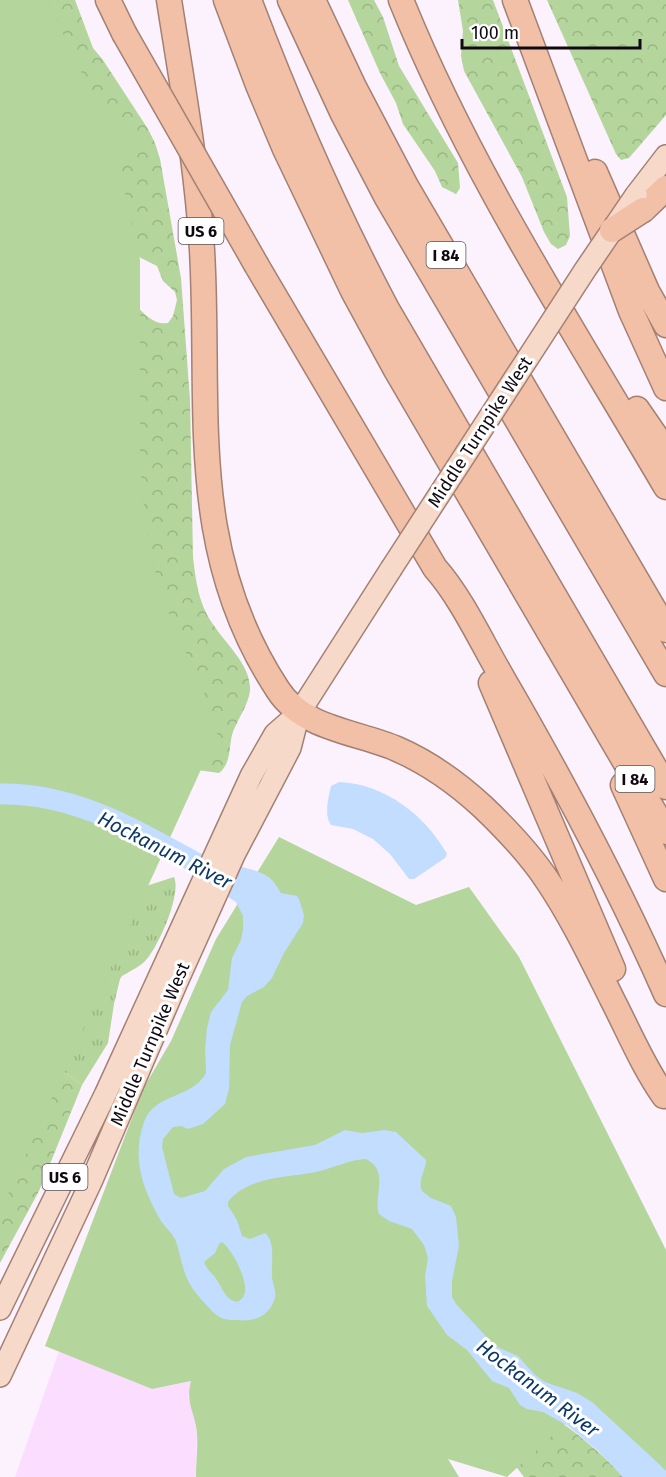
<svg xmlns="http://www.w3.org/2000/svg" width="666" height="1477" font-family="'Fira Sans',sans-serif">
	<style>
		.built { fill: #fbdeff }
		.grass { fill: url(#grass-tufts) }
		.forest { fill: url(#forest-crowns) }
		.green { fill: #b4d59b }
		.water { fill: #c2ddff; fill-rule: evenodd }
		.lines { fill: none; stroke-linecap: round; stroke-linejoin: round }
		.river { stroke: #c2ddff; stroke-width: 21 }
		.primary-casing { stroke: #a38073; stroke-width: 24 }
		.motorway-casing { stroke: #a38073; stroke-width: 27 }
		.primary { stroke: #f7d9ca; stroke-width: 21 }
		.motorway { stroke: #f1c0a7; stroke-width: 24 }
		.primary-bridge-casing { stroke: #a38073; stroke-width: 24; stroke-linecap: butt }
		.motorway-bridge-casing { stroke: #a38073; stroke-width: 27; stroke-linecap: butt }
		.primary-bridge { stroke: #f7d9ca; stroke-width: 21 }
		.motorway-bridge { stroke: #f1c0a7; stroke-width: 24 }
		.labels { text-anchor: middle; stroke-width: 6; stroke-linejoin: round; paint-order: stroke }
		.shield { fill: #fff; stroke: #585359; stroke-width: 1.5 }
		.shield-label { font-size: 16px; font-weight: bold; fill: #110912 }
		.street-label { font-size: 18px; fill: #110912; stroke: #fff }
		.water-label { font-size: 20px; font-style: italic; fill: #0b3768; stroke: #fff }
	</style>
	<defs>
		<pattern id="grass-tufts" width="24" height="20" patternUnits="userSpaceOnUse" patternTransform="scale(1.5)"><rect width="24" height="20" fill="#b4d59b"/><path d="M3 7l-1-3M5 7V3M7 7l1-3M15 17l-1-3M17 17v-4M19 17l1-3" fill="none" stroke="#9ab684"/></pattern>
		<pattern id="forest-crowns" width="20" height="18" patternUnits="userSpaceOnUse" patternTransform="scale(1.5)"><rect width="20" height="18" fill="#b4d59b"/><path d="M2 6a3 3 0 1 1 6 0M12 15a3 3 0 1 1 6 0" fill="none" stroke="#9ab684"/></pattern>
	</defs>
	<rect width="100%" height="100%" fill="#fbf2fd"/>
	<!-- built -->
	<path class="built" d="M59,1351l93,38 40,-8 -4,15 6,18 3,21 -1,42h-181z"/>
	<!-- grass -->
	<path class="grass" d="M174,877c8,17 -16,70 -28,83 -6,7 -16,11 -24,16l-2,3 -6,25 -6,39 -26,42 -21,-15 -47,-141z"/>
	<!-- forest -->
	<path class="forest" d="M0,0h75l18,48 10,12 45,69 7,14 5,16 21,119 9,122 3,157c3,26 6,49 22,70 12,18 34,37 35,60 1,15 -14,34 -18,48 -3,12 -1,29 -13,38l-29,-4 -58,1 -2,-471c10,10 22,27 38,24l5,-7 4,-16 -2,-8 -12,-11 -6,-15 -22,-11z
		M348,0h26l9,17 16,49 59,97 2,25 -4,6 -14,-7 -7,-16 -32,-47 -7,-21 -16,-30z
		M458,0h35l74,197 3,39 -4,9 -8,4 -7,-5 -7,-12 -22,-55 -58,-106 -3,-15 2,-25z
		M547,0h119v115l-37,43 -8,2 -5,-6z
		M0,1057l61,13 21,15 -43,106 -39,72z
		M547,1413c28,18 54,39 76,64h-99l-25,-33z"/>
	<!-- green -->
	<path class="green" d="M0,0h48l27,60 27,51 44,32 -26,27 20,90v201l6,66 10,48 10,31 12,31 22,44 18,51 -218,480z
		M279,837l137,68 53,-18 50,70 147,293v227l-91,-62 -68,62 -59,-18 11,18h-263c0,-15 2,-29 1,-44 -2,-22 -12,-29 -6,-52l-39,8 -107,-43 98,-257 28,-48 45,-102z"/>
	<!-- water -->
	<path class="water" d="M339,782c46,2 86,33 108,72l-2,4 -31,21h-5l-19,-25 -17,-15 -20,-10 -22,-4c-7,-9 -3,-27 0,-39z
		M231,863c13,6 30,6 41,17 4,4 6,9 9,13l16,3 2,3 5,16 -1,8 -19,30 -12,25 -8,9 -17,9 -5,6 -12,43 -1,44 -4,15 -22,20 -15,5 -7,-3 -8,1 -10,12 -1,8 12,47 7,4 24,-7 19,-22 22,-12 69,-12 30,-15 17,3 22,-3 12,2 30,28c0,12 -9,19 -4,31l9,7 20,8 5,11 3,29 -7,35v16l4,7 39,42 23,10 17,19 10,7 32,11 15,9 67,62 7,7v6h-43l-26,-27 -29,-24 -25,-14 -16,-3 -7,-4 -11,-17 -17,-7 -25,-31 -20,-15 -20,-29 -2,-30 3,-18 -4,-13 -12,-16 -23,-8 -10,-7c-6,-19 11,-43 -13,-55 -14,0 -36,10 -50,13 -29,6 -68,4 -88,30v4l9,14 5,16 8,3 15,-6c11,9 6,30 7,43 0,8 5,14 3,22 -6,19 -21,24 -39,22 -6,0 -13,0 -18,-4 -5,-3 -24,-24 -27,-30 -9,-14 -10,-32 -16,-47 -4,-7 -10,-12 -14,-18 -18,-32 -30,-62 -17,-99 10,-29 48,-23 62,-49l-1,-24 2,-21 4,-16 17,-22 4,-32 9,-18 2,-11v-13l-7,-14 -14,-9zM222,1242c10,7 28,41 22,53 -1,4 -4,5 -7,7 -12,-3 -13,-11 -19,-20 -4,-8 -11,-11 -14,-20l11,-9 4,-9z"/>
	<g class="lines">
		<!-- river -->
		<path class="river" d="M0,794c83,-2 153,47 224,84"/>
		<!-- primary casing -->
		<g class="primary-casing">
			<path id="primary" d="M636,195l30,-39
				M0,1309l105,-214 146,-319 24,-42 24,-21
				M0,1376l91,-194 85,-198 58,-129 56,-107 9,-35 92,-144"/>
		</g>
		<!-- motorway casing -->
		<g class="motorway-casing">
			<path id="motorway" d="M108,0l16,33
				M169,0c13,83 28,166 33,250 9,158 -17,299 76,440 25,39 80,42 119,59 32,14 60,34 86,58 23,22 46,46 64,73 25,37 45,79 65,119 17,33 31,67 52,97
				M226,0l32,85 27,64 68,142 43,79 270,462
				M249,0c40,106 85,209 138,309l279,478
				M290,0l53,114 44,84 279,476
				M313,0l41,87 52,99 260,444
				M401,0c69,171 172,328 265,487
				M515,0l116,311 35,77
				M595,172l52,119 19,34
				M643,210l23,-22
				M257,266l178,302c26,29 47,75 67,109 61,105 115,206 164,317
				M637,409l29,42
				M491,683l122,286
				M623,785l43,94"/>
		</g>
		<!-- primary -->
		<use href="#primary" class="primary"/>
		<!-- motorway -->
		<use href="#motorway" class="motorway"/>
		<!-- primary-bridge casing -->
		<g class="primary-bridge-casing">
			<path id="primary-bridge" d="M391,569l194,-299 51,-75"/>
		</g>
		<!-- motorway-bridge casing -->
		<g class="motorway-bridge-casing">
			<path id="motorway-bridge" d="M124,33l133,233
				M612,230l31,-20"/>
		</g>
		<!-- primary-bridge -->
		<use href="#primary-bridge" class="primary-bridge"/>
		<!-- motorway-bridge -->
		<use href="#motorway-bridge" class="motorway-bridge"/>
	</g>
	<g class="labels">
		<!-- shield labels -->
		<g class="shield">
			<rect x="178.5" y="218" width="45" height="26" rx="4.5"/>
			<rect x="426.5" y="242" width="39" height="26" rx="4.5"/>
			<rect x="615.5" y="766" width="39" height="26" rx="4.5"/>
			<rect x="42.5" y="1164" width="45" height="26" rx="4.5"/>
		</g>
		<g class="shield-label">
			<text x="201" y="237">US 6</text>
			<text x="446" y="261">I 84</text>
			<text x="635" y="785">I 84</text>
			<text x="65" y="1183">US 6</text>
		</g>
		<!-- street labels -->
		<g class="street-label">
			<text transform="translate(480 432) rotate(-57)" y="6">Middle Turnpike West</text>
			<text transform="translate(150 1044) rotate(-67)" y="6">Middle Turnpike West</text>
		</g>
		<!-- water labels -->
		<g class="water-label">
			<text transform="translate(165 850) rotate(27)" y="7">Hockanum River</text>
			<text transform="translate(538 1388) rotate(37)" y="7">Hockanum River</text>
		</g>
	</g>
	<!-- scale -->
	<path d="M462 39v9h178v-9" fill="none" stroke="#110912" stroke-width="3"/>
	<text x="471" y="39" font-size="18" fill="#110912" stroke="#ffffff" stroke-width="4.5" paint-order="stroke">100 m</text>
</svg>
